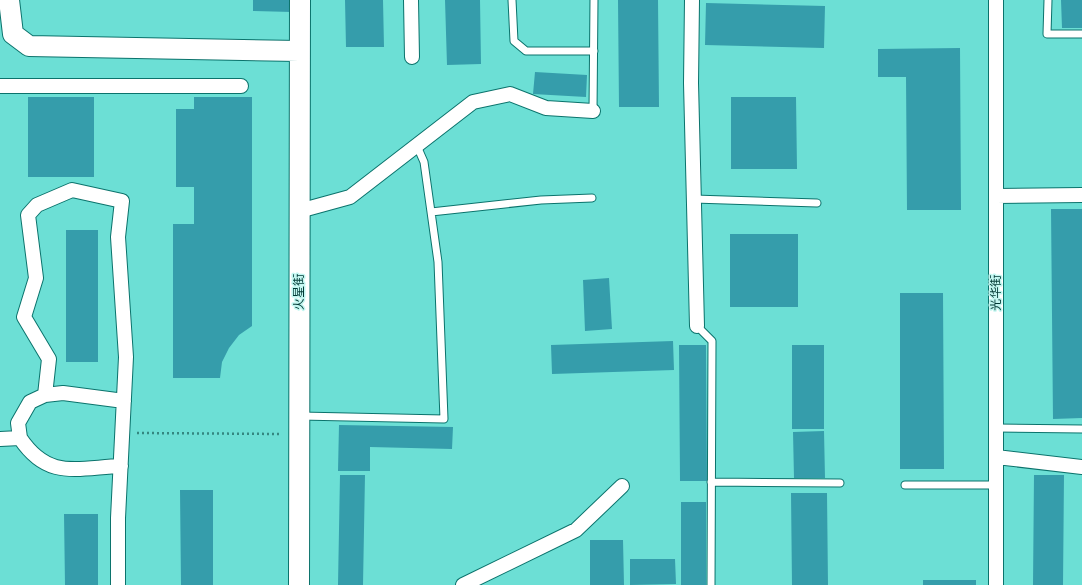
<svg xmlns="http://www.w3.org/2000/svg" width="1082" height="585" font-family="'IBM Plex Sans','Noto Sans SC',sans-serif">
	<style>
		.building { fill: #359dab }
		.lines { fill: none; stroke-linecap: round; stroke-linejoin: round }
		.lane-casing { stroke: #0b736c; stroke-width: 9 }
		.street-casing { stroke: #0b736c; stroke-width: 16 }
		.secondary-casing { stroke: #0b736c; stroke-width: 22 }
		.path { stroke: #348780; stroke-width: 2.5; stroke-dasharray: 2 3; stroke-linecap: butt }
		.lane { stroke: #fff; stroke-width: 7 }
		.street { stroke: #fff; stroke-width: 14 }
		.secondary { stroke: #fff; stroke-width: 20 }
		.labels { text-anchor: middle; stroke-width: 3; stroke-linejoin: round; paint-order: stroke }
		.street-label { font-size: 12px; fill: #023935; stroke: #c2f6f0 }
	</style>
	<rect width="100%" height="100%" fill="#6cdfd5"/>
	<!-- building -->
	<path class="building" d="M253,0h39v12l-39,-1z
		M345,0h38l1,47h-38z
		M445,0h35l1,64 -34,1z
		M618,0h40l1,107h-40z
		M1061,0h21v28h-20z
		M706,3l119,3 -1,42 -119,-3z
		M960,48l1,162h-54l-1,-133h-28v-28z
		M535,72l52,3 -1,22 -53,-3z
		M28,97h66v80h-66z
		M194,97h58v229l-13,9 -10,13 -7,14 -2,16h-47v-154h21v-37h-18v-78h18z
		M731,97h65l1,72h-66z
		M1051,209h31v209l-29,1z
		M66,230h32v132h-32z
		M730,234h68v73h-68z
		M609,278l3,51 -27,2 -2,-51z
		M900,293h43l1,176h-44z
		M673,341l1,29 -122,4 -1,-29z
		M679,345h27l1,136h-27z
		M792,345h32v84h-32z
		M339,425l114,2 -1,22 -82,-2v24h-32z
		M824,431l1,47h-31l-1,-46z
		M340,475h25l-2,110h-25z
		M1034,475h30l-1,110h-30z
		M180,490h33v95h-32z
		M791,493h36l1,92h-36z
		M681,502h25v83h-25z
		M64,514h34v71h-33z
		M590,540h33l1,45h-34z
		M630,559h45l1,25 -46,1z
		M923,580h53v5h-53z"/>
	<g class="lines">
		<!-- lane casing -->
		<g class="lane-casing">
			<path id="lane" d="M512,0l2,41 12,10h68
				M1048,0l-1,34h35
				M593,111l1,-111
				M694,199l123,4
				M431,212l110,-12 51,-2
				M697,326l15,15 -1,244
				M300,416l144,3 -6,-157 -14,-100 -7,-16
				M996,428l86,1
				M711,482l129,1
				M905,485h91"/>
		</g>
		<!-- street casing -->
		<g class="street-casing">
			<path id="street" d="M411,0l1,57
				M692,0l-1,83 6,243
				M996,0v585
				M0,86h241
				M996,196l86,-1
				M299,211l51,-14 123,-95 37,-8 36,14 47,3
				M45,395l18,-2 61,8
				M20,438c28,42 56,30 101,28
				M0,439l20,-1 -2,-15 12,-21 15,-7 4,-36 -25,-42 12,-39 -8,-63 9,-10 35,-15 50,11 -4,36 8,120 -8,161v67
				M996,457l86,10
				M463,585l113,-55 46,-44"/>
		</g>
		<!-- secondary casing -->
		<g class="secondary-casing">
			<path id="secondary" d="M9,0l4,34 16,12 270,5
				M299,585l1,-585"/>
		</g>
		<!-- path -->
		<path class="path" d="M137,433l145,1"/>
		<!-- lane -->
		<use href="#lane" class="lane"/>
		<!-- street -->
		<use href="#street" class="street"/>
		<!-- secondary -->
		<use href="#secondary" class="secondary"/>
	</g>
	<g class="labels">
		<!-- street labels -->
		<g class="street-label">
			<text transform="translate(299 292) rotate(-90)" y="4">火星街</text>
			<text transform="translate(996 293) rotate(-90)" y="4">光华街</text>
		</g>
	</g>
</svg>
